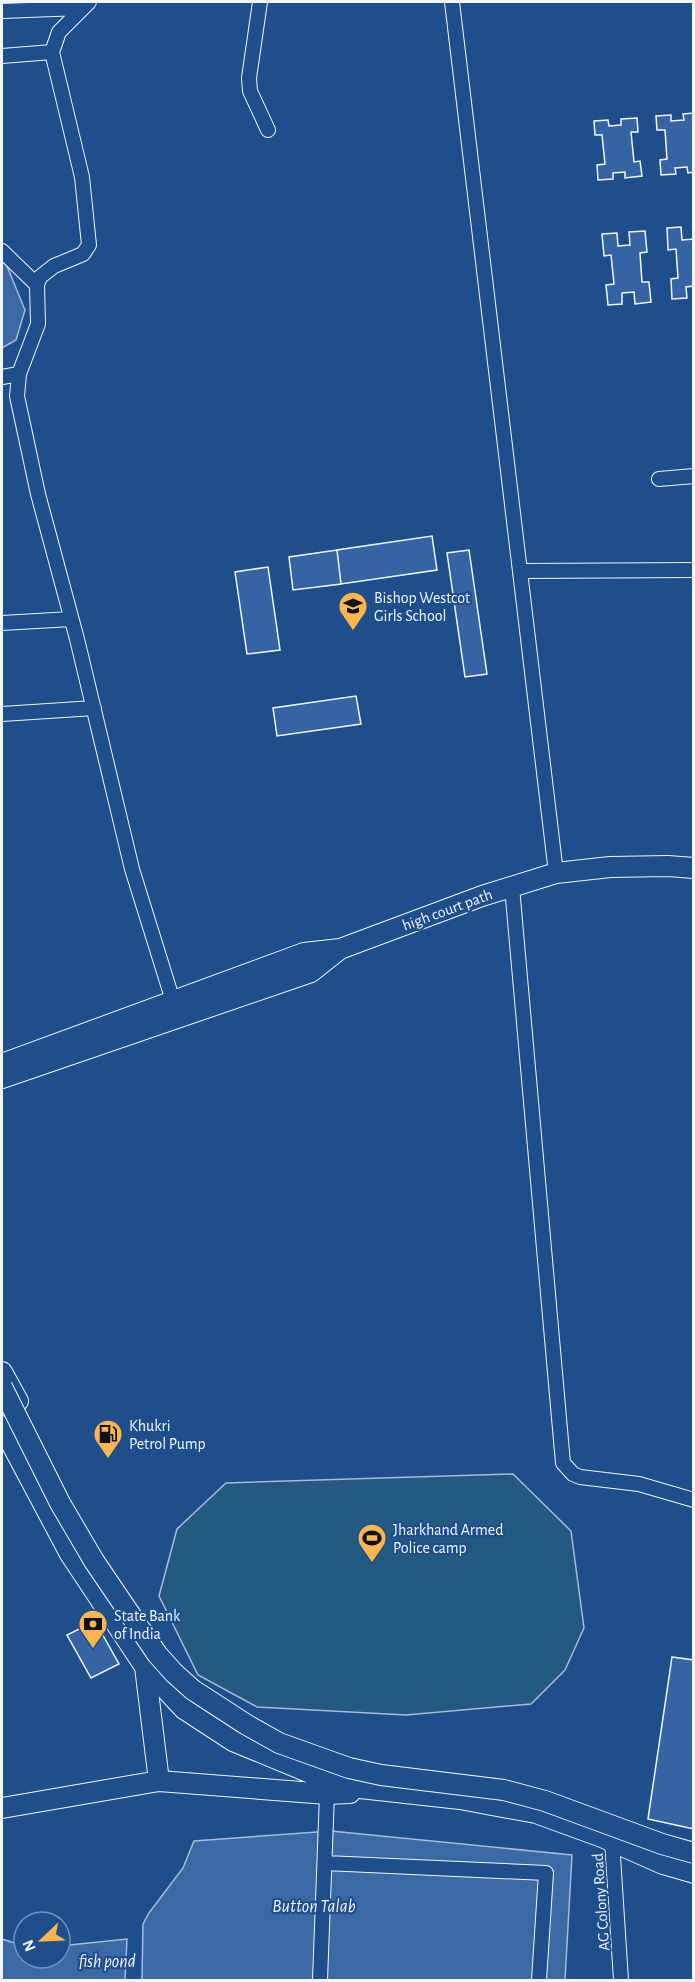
<svg xmlns="http://www.w3.org/2000/svg" width="695" height="1982" font-family="'Alegreya Sans',sans-serif">
	<style>
		.green { fill: #245a82; stroke: #a8bbd7; stroke-width: 1.5 }
		.water { fill: #3b69a3; stroke: #a8bbd7; stroke-width: 1.5 }
		.building { fill: #3563a3; stroke: #f2f6ff; stroke-width: 1.5 }
		.lines { fill: none; stroke-linecap: round; stroke-linejoin: round }
		.minor-casing { stroke: #f2f6ff; stroke-width: 16 }
		.secondary-casing { stroke: #f2f6ff; stroke-width: 22 }
		.minor { stroke: #1f4e8c; stroke-width: 14 }
		.secondary { stroke: #1f4e8c; stroke-width: 20 }
		.secondary-bridge-casing { stroke: #f2f6ff; stroke-width: 22; stroke-linecap: butt }
		.secondary-bridge { stroke: #1f4e8c; stroke-width: 20 }
		.labels { text-anchor: middle; stroke-width: 4.5; stroke-linejoin: round; paint-order: stroke }
		.poi-label { font-size: 16px; fill: #f2f6ff; stroke: #1f4e8c; text-anchor: start }
		.street-label { font-size: 16px; fill: #f2f6ff; stroke: #1f4e8c }
		.water-label { font-size: 18px; font-style: italic; fill: #f2f6ff; stroke: #1f4e8c }
	</style>
	<rect width="100%" height="100%" fill="#1f4e8c"/>
	<!-- green -->
	<path class="green" d="M513,1474l58,57 13,97 -19,42 -34,34 -125,11 -149,-8 -59,-32 -39,-79 18,-67 49,-46z"/>
	<!-- water -->
	<path class="water" d="M2,257l3,4 20,49 -9,30 -14,8z
		M331,1831l241,24 -7,125h-423l1,-56 6,-11 34,-45 11,-27z
		M2,1939l22,7v12h36v-12l67,-7 -2,41h-123z"/>
	<!-- building -->
	<path class="building" d="M694,113v59l-6,1 -1,-6 -12,1 1,6 -15,1 -1,-15 7,-1 -2,-29h-8l-1,-14 15,-1v6l13,-1 -1,-6z
		M637,118l1,14h-7l3,30 6,-1 2,15 -17,2v-6l-12,1v6l-15,1 -1,-15 8,-1 -3,-29h-7l-1,-14 14,-1 1,6 12,-1v-6z
		M681,227l1,13 12,-1v47l-8,1 1,11 -15,1 -1,-20 7,-1 -2,-29 -8,1 -1,-22z
		M645,231l2,21 -7,1 2,29h7l2,20 -16,2 -1,-12 -12,1v11l-14,1 -2,-20 8,-1 -3,-29 -7,1 -2,-22 15,-1 1,13 12,-1 -1,-13z
		M432,536l5,34 -96,14 -4,-34z
		M337,550l4,34 -48,6 -4,-33z
		M469,550l18,124 -22,3 -18,-124z
		M268,567l12,83 -33,4 -12,-82z
		M356,696l5,28 -84,12 -4,-28z
		M95,1621l24,43 -28,14 -24,-43z
		M672,1657l22,3v169l-46,-10z"/>
	<g class="lines">
		<!-- minor casing -->
		<g class="minor-casing">
			<path id="minor" d="M89,2l-30,30 -7,20 30,125 7,68 -6,9 -29,12 -14,11 -3,8 1,39 -19,50 -2,22 21,98 39,145 55,230 41,132
				M260,2l-11,76 1,13 18,39
				M452,2l104,871
				M2,11l78,-3
				M2,56l50,-4
				M2,251l35,34
				M2,377l17,-3
				M659,479l35,-3
				M521,571l173,-1
				M2,623l69,-4
				M2,714l92,-6
				M512,887l51,576 10,11 7,3 59,7 55,16
				M613,1836l-1,5 9,139
				M325,1863l221,10 -7,107
				M320,1980l7,-186"/>
		</g>
		<!-- secondary casing -->
		<g class="secondary-casing">
			<path id="secondary" d="M2,1064l302,-111 36,-4 142,-53 74,-23 54,-6 58,-1 26,2
				M2,1078l309,-106 29,-23
				M2,1372l16,29
				M2,1426l68,128 75,113 39,42 49,32 109,45 118,13 76,14 66,24 61,27 31,9
				M145,1667l14,114
				M2,1808l157,-27 168,13 23,-1"/>
		</g>
		<!-- minor -->
		<use href="#minor" class="minor"/>
		<!-- secondary -->
		<use href="#secondary" class="secondary"/>
		<!-- secondary-bridge casing -->
		<g class="secondary-bridge-casing">
			<path id="secondary-bridge" d="M2,1387l58,116 34,58 63,93 17,19 19,17 54,35 32,18 70,25 32,7 123,15 41,11 117,43 32,9"/>
		</g>
		<!-- secondary-bridge -->
		<use href="#secondary-bridge" class="secondary-bridge"/>
	</g>
	<!-- icons -->
	<defs>
		<g id="school-pin" transform="scale(1.5)"><path d="M0 17L-7.5 6A9.5 9.5 0 1 1 7.5 6Z" fill="#ffb74d" stroke="#1f4e8c"/><path d="M0-5L7-2L0 1L-7-2ZM-4 1L0 2.5L4 1V4Q0 6-4 4Z" fill="#111"/></g>
		<g id="fuel-pin" transform="scale(1.5)"><path d="M0 17L-7.5 6A9.5 9.5 0 1 1 7.5 6Z" fill="#ffb74d" stroke="#1f4e8c"/><path d="M-5.5-6h7V0h2V4h1.3V-2.5L3-4.5l.8-.8L6-3V5H2.5V1h-1V6h-7ZM-4.2-4.7v3.2H.2V-4.7Z" fill="#111"/></g>
		<g id="stadium-pin" transform="scale(1.5)"><path d="M0 17L-7.5 6A9.5 9.5 0 1 1 7.5 6Z" fill="#ffb74d" stroke="#1f4e8c"/><path d="M0-5a6.5 5 0 1 0 0 10a6.5 5 0 1 0 0-10ZM-3.5-1.8h7v3.6h-7Z" fill="#111"/></g>
		<g id="bank-pin" transform="scale(1.5)"><path d="M0 17L-7.5 6A9.5 9.5 0 1 1 7.5 6Z" fill="#ffb74d" stroke="#1f4e8c"/><path d="M-6-4H6V4H-6ZM0-2.3a2.3 2.3 0 1 0 0 4.6a2.3 2.3 0 1 0 0-4.6Z" fill="#111"/></g>
	</defs>
	<g fill-rule="evenodd">
		<use href="#school-pin" x="353" y="606"/>
		<use href="#fuel-pin" x="108" y="1434"/>
		<use href="#stadium-pin" x="372" y="1538"/>
		<use href="#bank-pin" x="93" y="1624"/>
	</g>
	<g class="labels">
		<!-- poi labels -->
		<g class="poi-label">
			<text x="374" y="603">Bishop Westcot<tspan x="374" dy="18">Girls School</tspan></text>
			<text x="129" y="1431">Khukri<tspan x="129" dy="18">Petrol Pump</tspan></text>
			<text x="393" y="1535">Jharkhand Armed<tspan x="393" dy="18">Police camp</tspan></text>
			<text x="114" y="1621">State Bank<tspan x="114" dy="18">of India</tspan></text>
		</g>
		<!-- street labels -->
		<g class="street-label">
			<text transform="translate(447 909) rotate(-20)" y="6">high court path</text>
			<text transform="translate(600 1902) rotate(-94)" y="6">AG Colony Road</text>
		</g>
		<!-- water labels -->
		<g class="water-label">
			<text x="314" y="1912">Button Talab</text>
			<text x="107" y="1967">fish pond</text>
		</g>
	</g>
	<!-- border -->
	<rect width="695" height="1982" fill="none" stroke="#f2f6ff" stroke-width="6"/>
	<!-- north arrow -->
	<g transform="translate(42 1940) rotate(247)"><circle r="28" fill="#1f4e8c" stroke="#7391ba" stroke-width="1.5"/>
	<path d="M0-4.5L10 22L0 15L-10 22Z" fill="#ffb74d"/>
	<text y="-9" font-size="16" font-weight="bold" text-anchor="middle" fill="#f2f6ff">N</text>
	</g>
</svg>
